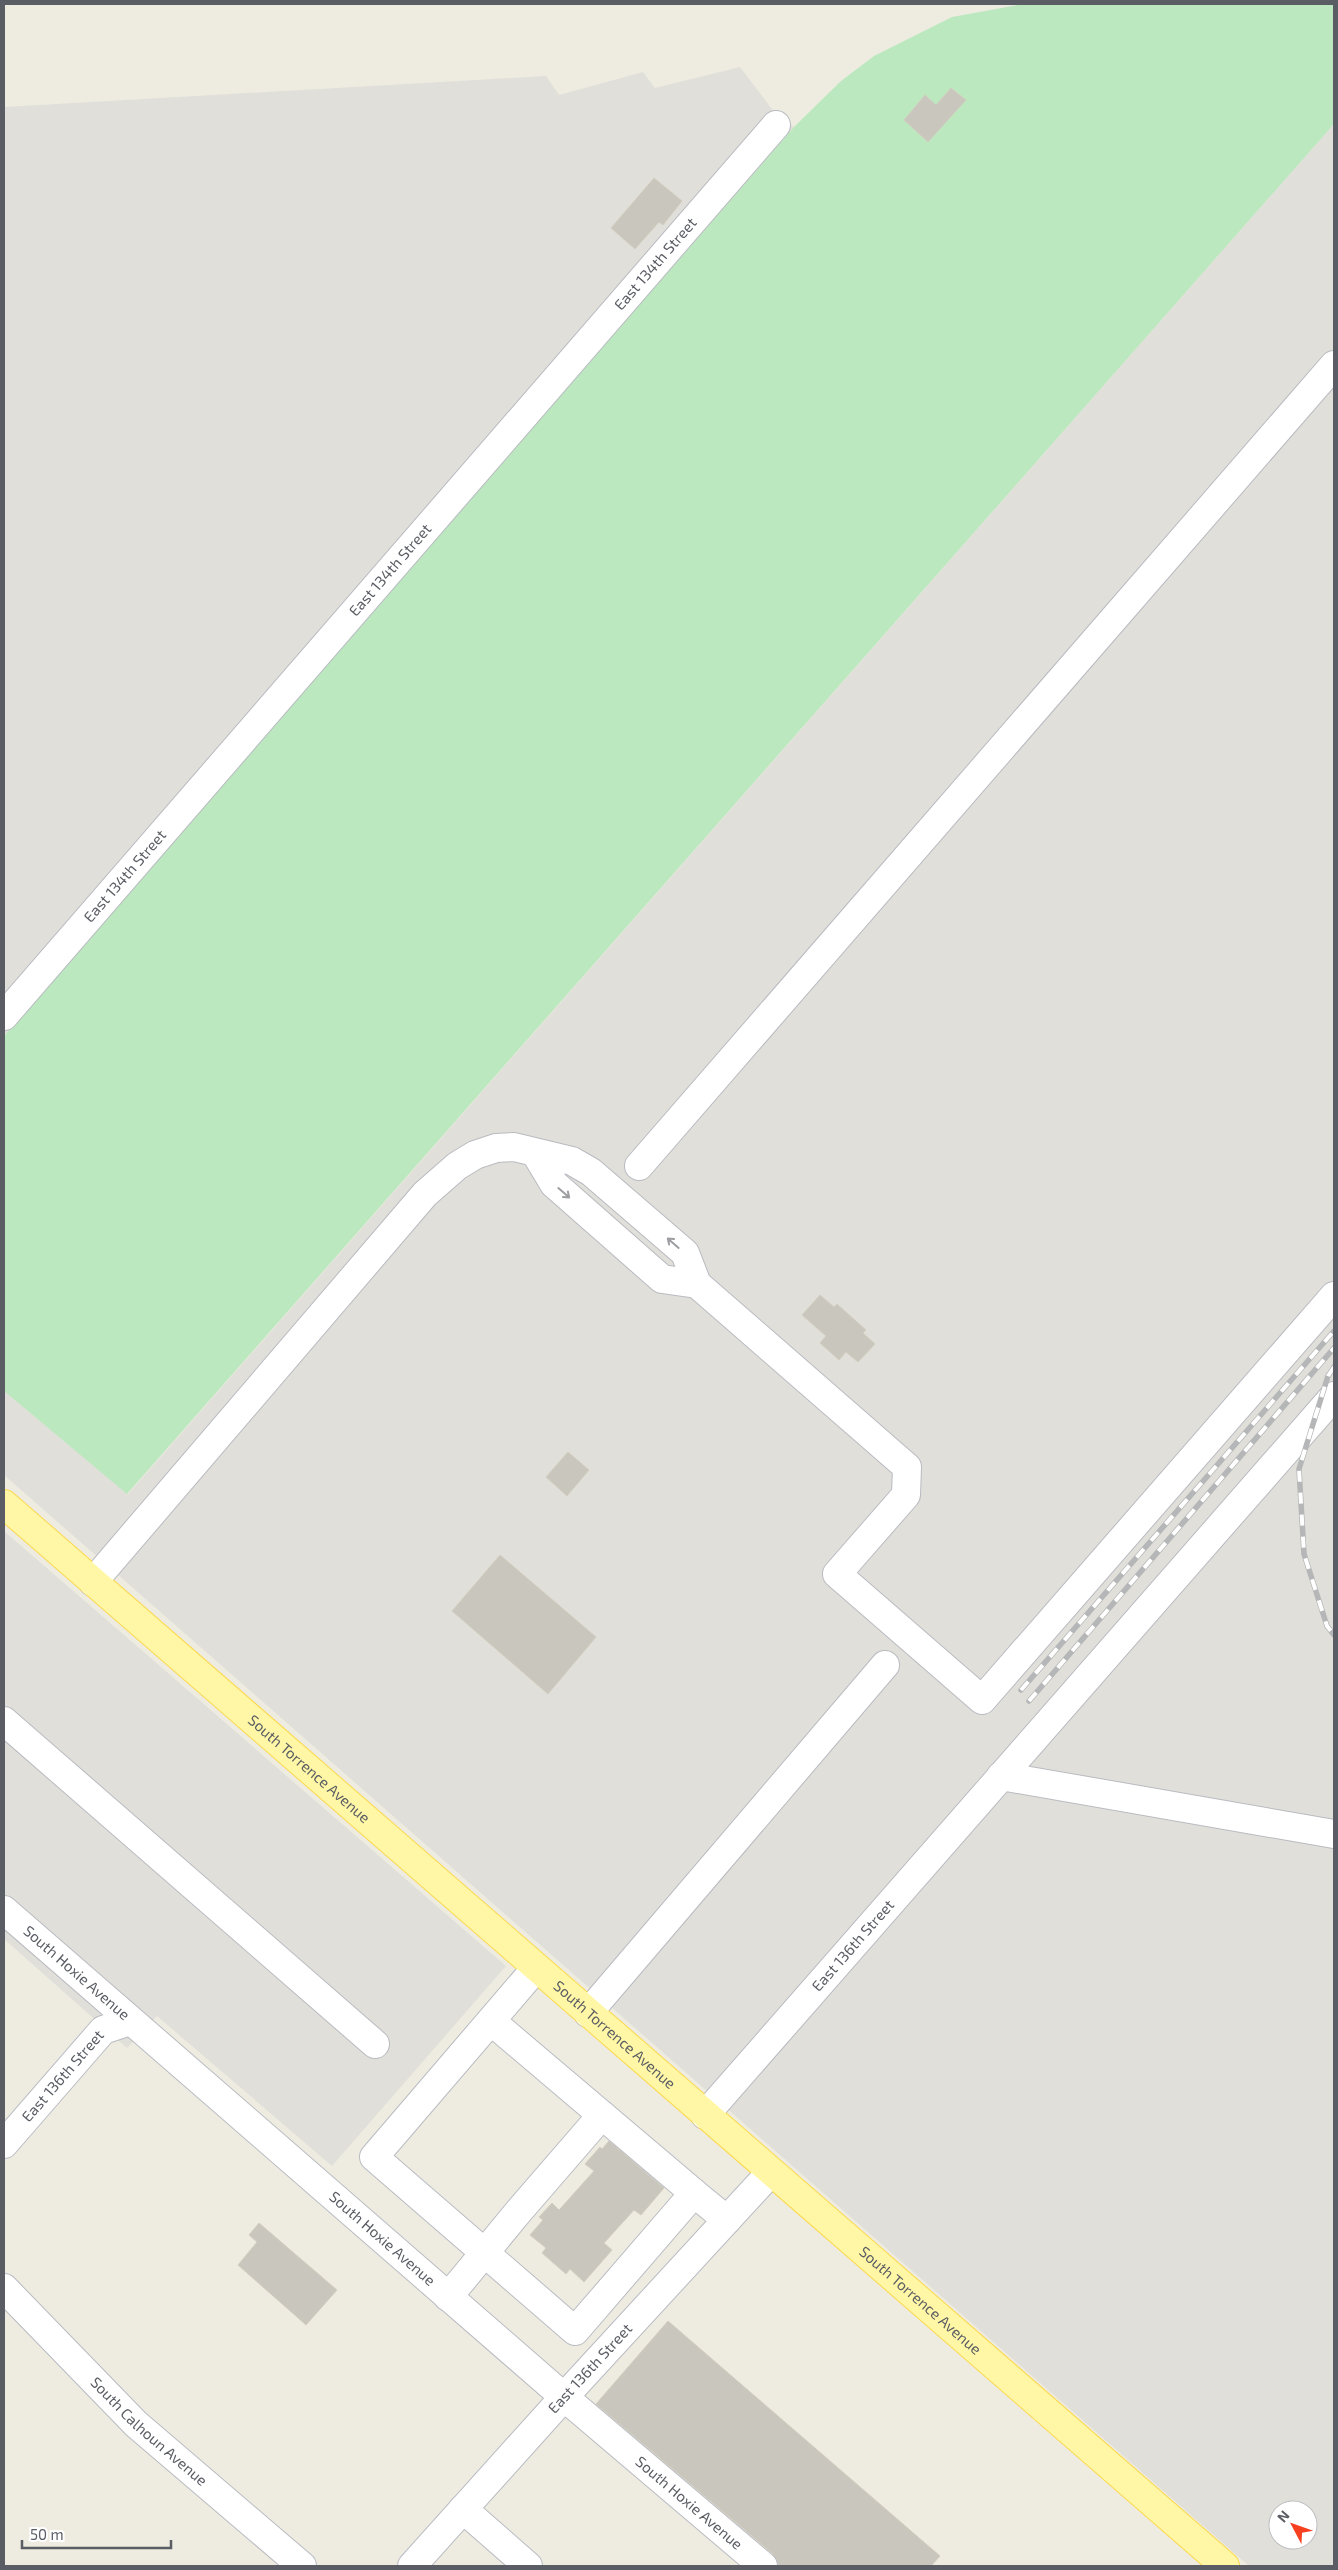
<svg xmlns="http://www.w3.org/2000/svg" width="1338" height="2570" font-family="'Exo 2',sans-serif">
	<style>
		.industrial { fill: #e1dfd9; fill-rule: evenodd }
		.green { fill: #bbe8bf }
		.building { fill: #c9c6be; stroke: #d3cebf }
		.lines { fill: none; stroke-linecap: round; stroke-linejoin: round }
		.minor-casing { stroke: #b9bbc2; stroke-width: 30 }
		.major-casing { stroke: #fcd84d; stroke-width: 30 }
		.minor { stroke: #fff; stroke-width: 28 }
		.major { stroke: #fff7a5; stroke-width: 28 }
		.rail-casing { stroke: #b5b6b7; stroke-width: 5.5 }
		.rail { stroke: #fff; stroke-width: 4; stroke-dasharray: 11; stroke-linecap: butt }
		.oneway { stroke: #9c9ea2 }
		.labels { text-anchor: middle; stroke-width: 4; stroke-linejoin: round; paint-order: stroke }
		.street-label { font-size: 15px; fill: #5a5d64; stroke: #fff }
	</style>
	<rect width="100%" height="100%" fill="#eeece1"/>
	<!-- industrial -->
	<path class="industrial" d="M740,67l35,46 19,14 -790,909v-929l542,-31 13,19 84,-23 12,16z
		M1334,124v2442h-85l-1245,-1091v-84l124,103zM1278,2510h30v30h-30z
		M4,1531l502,435 -174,200 -175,-150 -30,32 -123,-109z"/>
	<!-- green -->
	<path class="green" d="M1023,4h311v120l-1207,1370 -123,-103v-355l790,-909 47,-46 33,-25 78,-39z"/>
	<!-- building -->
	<path class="building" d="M951,88l15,12 -38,42 -24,-22 21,-25 11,10z
		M654,178l28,23 -19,24 -4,-3 -24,27 -24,-21z
		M820,1295l14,12 3,-3 29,26 -3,3 12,11 -17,18 -12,-10 -7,8 -19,-17 6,-7 -24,-21z
		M568,1452l21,18 -22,26 -21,-19z
		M500,1555l96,82 -48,57 -96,-83z
		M609,2141l55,47 -23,27 -7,-5 -30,33 8,7 -28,32 -14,-13 -4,5 -24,-21 4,-5 -16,-13 13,-15 -4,-3 13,-14 7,7 35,-39 -9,-7 15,-17 2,2z
		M259,2223l78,67 -31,35 -68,-60 19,-23 -8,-7z
		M668,2321l272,235 -9,10h-152l-6,-12 -177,-150z"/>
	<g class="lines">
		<!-- minor casing -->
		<g class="minor-casing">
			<g id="minor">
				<path id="s1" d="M4,1016l772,-891"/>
				<path d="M536,1154l18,30 108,95 35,5"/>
				<path d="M639,1166l695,-801"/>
				<path d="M93,1582l332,-388 32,-28 18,-11 21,-7 18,-1 58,14 19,11 94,81 12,31 210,183 -1,28 -69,79 145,126 352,-404"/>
				<path d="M4,1721l371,323"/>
				<path d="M1001,1776l333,58"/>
				<path id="s2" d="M4,1910l560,487 199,169"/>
				<path d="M536,1968l-162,189 201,174 119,-138 33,27"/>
				<path d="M588,2013l297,-348"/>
				<path d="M491,2021l203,172"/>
				<path id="s3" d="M705,2115l629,-719"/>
				<path id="s4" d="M4,2144l99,-114 27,-9"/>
				<path id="s5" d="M4,2288l132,136 166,142"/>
				<path d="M448,2297l71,-86 83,-96"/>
				<path d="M463,2509l65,57"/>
				<path id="s6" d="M412,2566l152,-169 207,-225"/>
			</g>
		</g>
		<!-- major casing -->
		<g class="major-casing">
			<g id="major">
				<path id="s7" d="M4,1504l1221,1062"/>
			</g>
		</g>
		<!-- minor -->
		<use href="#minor" class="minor"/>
		<!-- major -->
		<use href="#major" class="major"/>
		<!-- rail casing -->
		<g class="rail-casing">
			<path id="rail" d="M1334,1367l-6,9 -29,93 5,85 23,72 7,9
				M1021,1690l313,-359
				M1029,1701l305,-353"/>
		</g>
		<!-- rail -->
		<use href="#rail" class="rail"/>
	</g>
	<!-- one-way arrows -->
	<defs><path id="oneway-shaft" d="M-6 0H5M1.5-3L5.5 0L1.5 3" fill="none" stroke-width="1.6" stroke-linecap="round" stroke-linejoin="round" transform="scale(1.25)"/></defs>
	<g class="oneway">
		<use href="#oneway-shaft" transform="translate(564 1193) rotate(41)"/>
		<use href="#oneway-shaft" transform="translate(673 1243) rotate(-139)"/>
	</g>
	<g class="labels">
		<!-- street labels -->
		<g class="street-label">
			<text dy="5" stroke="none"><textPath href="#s1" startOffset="995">East 134th Street</textPath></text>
			<text dy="5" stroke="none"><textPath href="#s1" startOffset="590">East 134th Street</textPath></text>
			<text dy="5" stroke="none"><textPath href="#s1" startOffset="185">East 134th Street</textPath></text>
			<text dy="5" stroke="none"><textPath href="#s7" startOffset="404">South Torrence Avenue</textPath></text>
			<text dy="5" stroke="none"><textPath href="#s3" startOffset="225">East 136th Street</textPath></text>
			<text dy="5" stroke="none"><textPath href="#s2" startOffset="96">South Hoxie Avenue</textPath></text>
			<text dy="5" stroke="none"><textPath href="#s7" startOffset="809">South Torrence Avenue</textPath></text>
			<text dy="5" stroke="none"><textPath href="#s4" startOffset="90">East 136th Street</textPath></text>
			<text dy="5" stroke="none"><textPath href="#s2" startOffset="501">South Hoxie Avenue</textPath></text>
			<text dy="5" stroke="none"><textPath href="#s7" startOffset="1214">South Torrence Avenue</textPath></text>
			<text dy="5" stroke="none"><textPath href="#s6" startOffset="266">East 136th Street</textPath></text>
			<text dy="5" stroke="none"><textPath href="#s5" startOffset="204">South Calhoun Avenue</textPath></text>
			<text dy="5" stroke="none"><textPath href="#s2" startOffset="906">South Hoxie Avenue</textPath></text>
		</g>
	</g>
	<!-- border -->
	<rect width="1338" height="2570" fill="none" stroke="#5a5d64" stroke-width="10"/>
	<!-- north arrow -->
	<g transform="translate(1293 2525) rotate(311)"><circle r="24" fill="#ffffff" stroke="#bdbec1"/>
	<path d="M0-4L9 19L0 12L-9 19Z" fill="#f6401f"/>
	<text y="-8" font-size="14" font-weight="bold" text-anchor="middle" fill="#5a5d64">N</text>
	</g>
	<!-- scale -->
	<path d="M22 2540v8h149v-8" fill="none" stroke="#5a5d64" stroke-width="2.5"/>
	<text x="30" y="2540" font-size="15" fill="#5a5d64" stroke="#ffffff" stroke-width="4" paint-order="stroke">50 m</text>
</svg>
